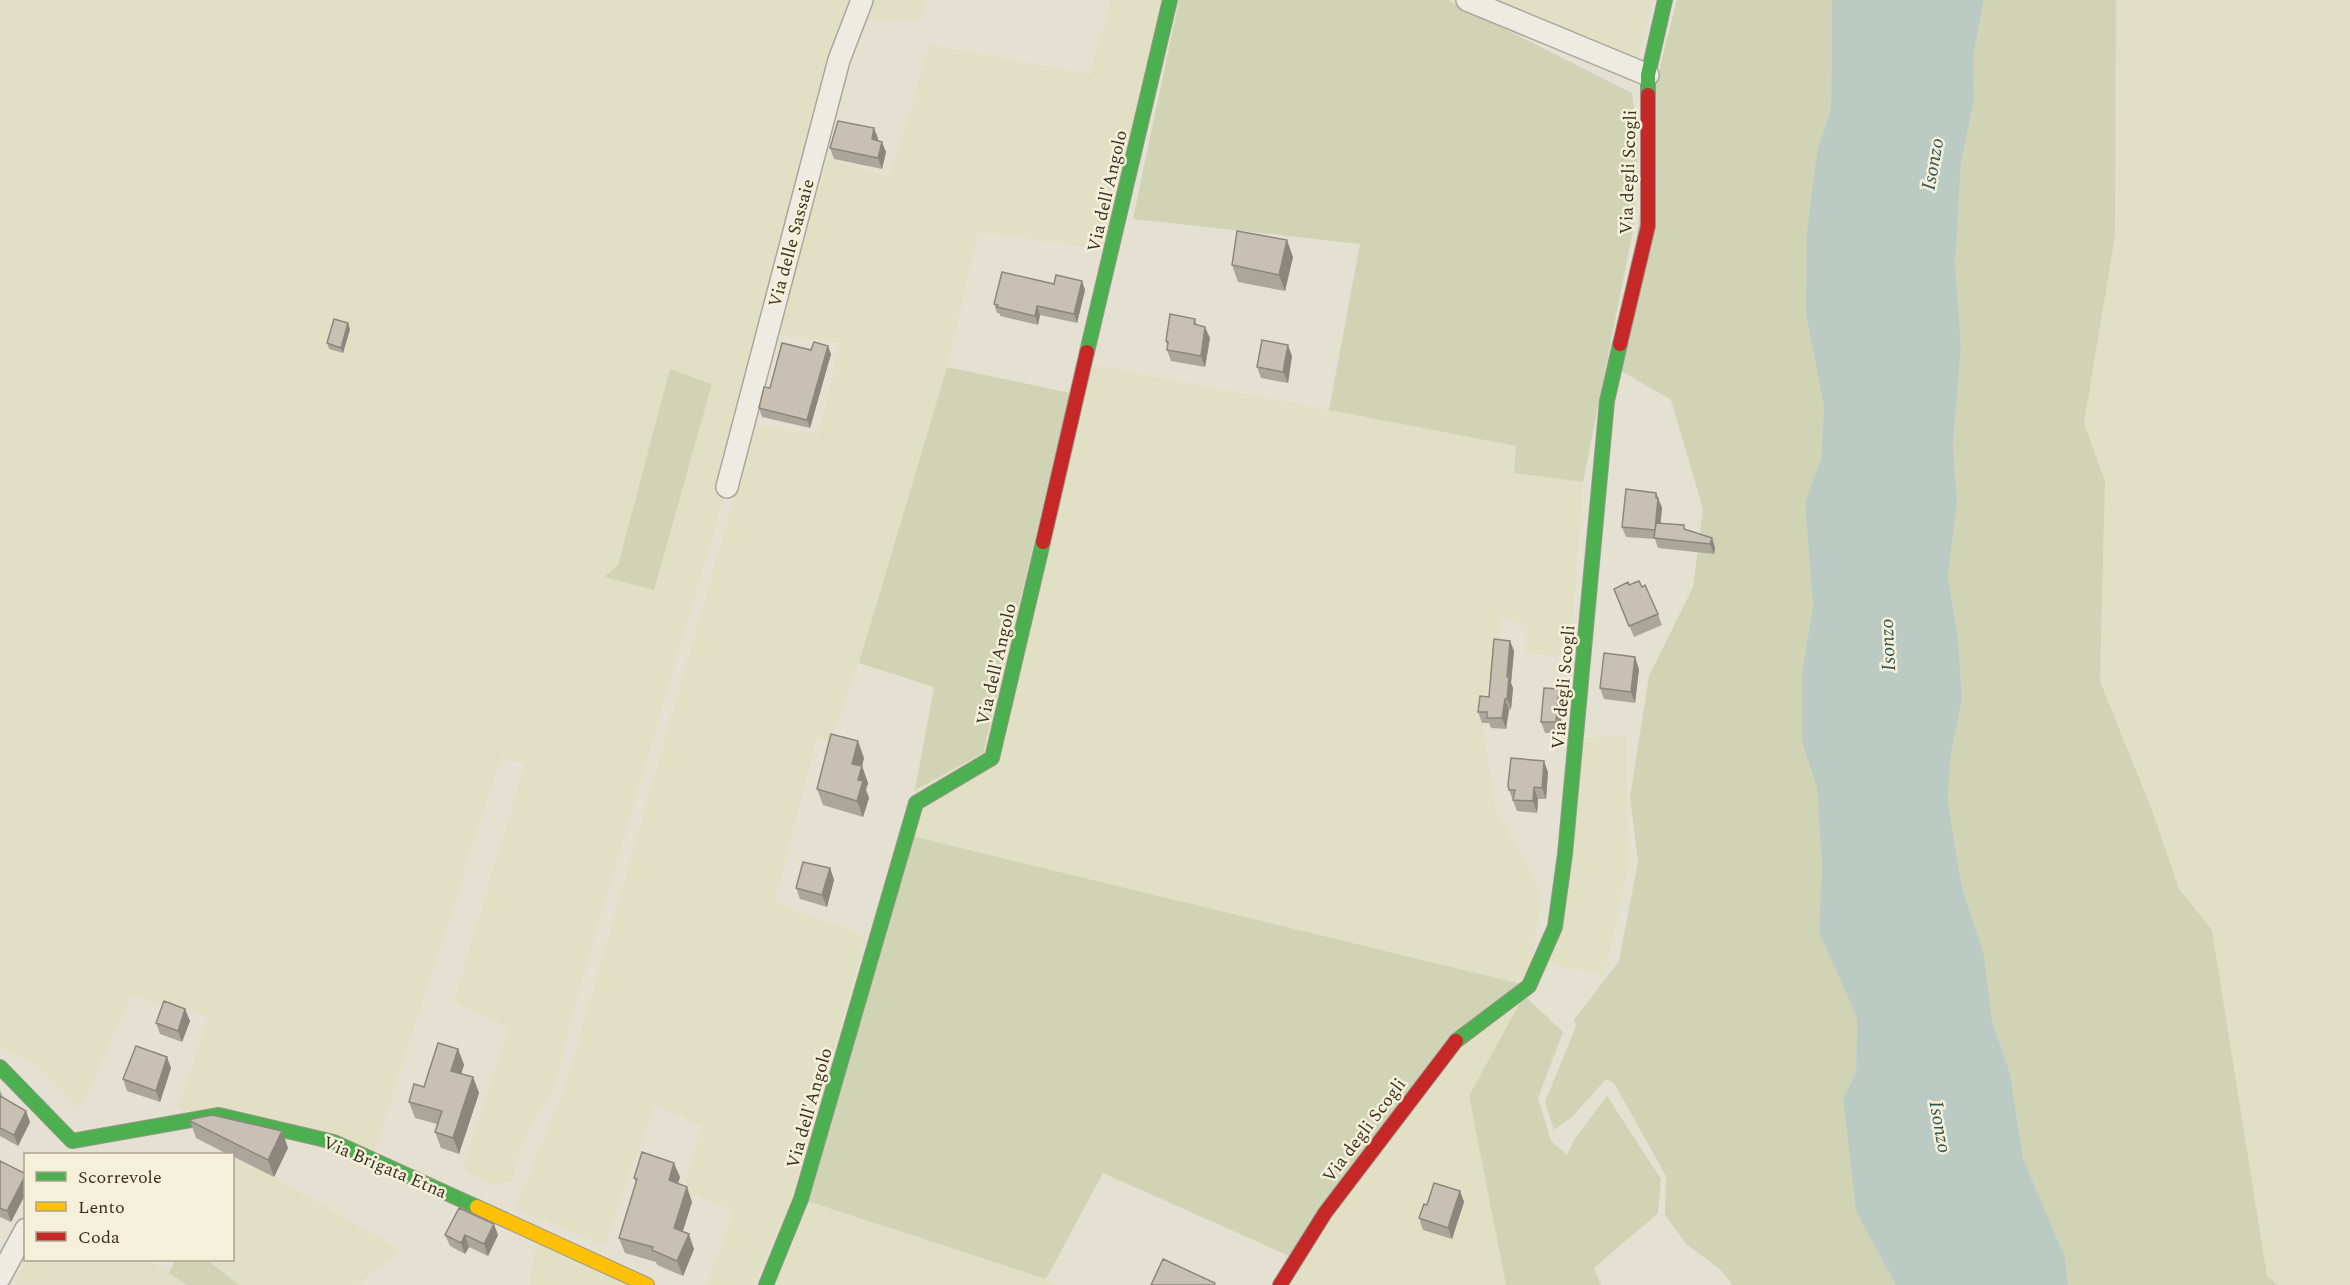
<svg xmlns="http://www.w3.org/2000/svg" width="2350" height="1285" font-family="Spectral,serif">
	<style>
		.farmland { fill: #e2e0c4; fill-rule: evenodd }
		.green { fill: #d0d4b5 }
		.water { fill: #bbcbc3 }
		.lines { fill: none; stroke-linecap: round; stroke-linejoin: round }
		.street-casing { stroke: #aaa69a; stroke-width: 24 }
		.fast-casing { stroke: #99958a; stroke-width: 16 }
		.slow-casing { stroke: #99958a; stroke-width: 16 }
		.jam-casing { stroke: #99958a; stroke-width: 16 }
		.street { stroke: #edebe2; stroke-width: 21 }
		.fast { stroke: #4caf50; stroke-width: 14 }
		.slow { stroke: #ffc107; stroke-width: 14 }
		.jam { stroke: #c62828; stroke-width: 14 }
		.wall { fill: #aca69a }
		.shaded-wall { fill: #8c877d }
		.building { fill: #c8c1b3; stroke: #8c877d; stroke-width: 1.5 }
		.labels { text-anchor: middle; stroke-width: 5; stroke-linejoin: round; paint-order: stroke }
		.street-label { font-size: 18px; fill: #393022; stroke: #f4f0d9 }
		.water-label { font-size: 20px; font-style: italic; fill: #325557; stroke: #f4f0d9 }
	</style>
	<rect width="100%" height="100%" fill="#e4e1d2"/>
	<!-- farmland -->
	<path class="farmland" d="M0,0h862l-135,487 -149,507 -23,92 -32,55 -11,39 -18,5 -32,-14 47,-143 -40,-19 -16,-5 72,-240 -24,-6 -129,401 -194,-51 30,-91 -76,-22 -52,115 -46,-47 -34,-16zM670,369l29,9 -46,212 -49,-14 14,-11z
		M874,0h52l-6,20 -55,1z
		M1111,0h51l-57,249 -127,-17 -31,135 -88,296 -29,79 -13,-4 -43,164 92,35 -75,263 -38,85h-46l26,-75 -50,-18 18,-66 -47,-21 -49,141 -90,-38 51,-124 189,-659 64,9 21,-91 -63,-8 50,-176 63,17 40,-131 160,29z
		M1492,0h160l-14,60z
		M2116,0h234v1285h-72l-11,-9 -55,-346 -33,-41 -26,-76 -53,-132 5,-200 -21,-58 31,-187z
		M1085,363l431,83 -2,27 69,9 -13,175 -43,-4v-26l-26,-10 -3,33 -15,56 -1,17 13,84 46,83 -12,96 -60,110 37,189h-226l45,-72 -418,-378z
		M1626,736l2,132 -24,108 -63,-14 35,-224z
		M233,1158l41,19 127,73 -44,35h-118l-32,-25h25z
		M801,1199l245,80 13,6h-293z
		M538,1235l109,50h-117z
		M26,1260h124l37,25h-173z"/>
	<!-- green -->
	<path class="green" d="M1179,0h269l184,93 6,50 -4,82 -51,257 -69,-9 2,-27 -187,-36 31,-166 -227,-25z
		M1677,0h155l-1,108 -14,44 -11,163 18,92 -3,51 -16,45 8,103 -11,66v70l15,46 5,79 -3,65 38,86 -1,55 -13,26 13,113 40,73h-164l-11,-15 -35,-26 -21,-29 1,-39 -52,-93 -8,-4 -34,38 -18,13 -9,-28 31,-76 -2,-6 45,-59 19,-99 -8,-65 19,-121 44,-89 10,-78 -32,-109 -51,-30 36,-288z
		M1984,0h132l-1,236 -31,187 21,58 -5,200 53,132 26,76 33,41 55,346 11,9h-210l-3,-28 -42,-99 -13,-85 -18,-53 -8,-65 -23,-72 -13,-81 2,-42 12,-61 -4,-61 -10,-61 9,-74 -4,-58 8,-100 -6,-79 6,-103 13,-63 -1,-43z
		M947,367l123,26 -87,360 -68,37 19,-103 -75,-24z
		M670,369l42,15 -58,206 -50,-13 14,-12z
		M907,835l622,151 -76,57 -157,216 -193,-86 -57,106 -245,-80z
		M1524,995l39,37 -25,66 13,43 16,14 8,-17 32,-42 54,83 -3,34 -64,55 7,17h-95l-37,-189z
		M175,1260h32l32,25h-52l-18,-12z"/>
	<!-- water -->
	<path class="water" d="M1832,0h152l-11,57 1,43 -13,63 -6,103 6,79 -8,100 4,58 -9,74 10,61 4,61 -12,61 -2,42 13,81 23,72 8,65 18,53 13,85 42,99 3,28h-172l-40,-73 -13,-113 13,-26 1,-55 -38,-86 3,-66 -5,-78 -15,-46v-70l11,-66 -8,-103 16,-45 3,-51 -18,-92 1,-82 10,-81 14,-44z"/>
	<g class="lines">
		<!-- street casing -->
		<g class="street-casing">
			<path id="street" d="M1467,0l181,75
				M727,487l112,-427 23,-60
				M0,1277l26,-48"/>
		</g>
		<!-- fast casing -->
		<g class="fast-casing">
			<path id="fast" d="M1648,95v-20l17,-75
				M1087,352l83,-352
				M1456,1041l73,-55 26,-59 10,-73 42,-453 13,-57
				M0,1067l72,74 147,-26 115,27 143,65
				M766,1285l35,-86 115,-396 76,-45 51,-216"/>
		</g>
		<!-- slow casing -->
		<g class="slow-casing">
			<path id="slow" d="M477,1207l170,78"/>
		</g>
		<!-- jam casing -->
		<g class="jam-casing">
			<path id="jam" d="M1620,344l28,-118v-131
				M1043,542l44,-190
				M1280,1285l45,-72 131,-172"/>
		</g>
		<!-- street -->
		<use href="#street" class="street"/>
		<!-- fast -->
		<use href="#fast" class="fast"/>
		<!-- slow -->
		<use href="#slow" class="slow"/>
		<!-- jam -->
		<use href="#jam" class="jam"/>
	</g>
	<!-- wall -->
	<path class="wall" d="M878,138v2l8,12 -4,17 -48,-10 -4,-11z
		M1293,257l-8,34 -47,-9 -6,-17z
		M1082,281l3,9 -8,33 -37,-8 -2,10 -38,-9v-2l-3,-1 -3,-9 60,-20z
		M1195,319l2,6 13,13 -5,29 -34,-6 -4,-11v-5l-1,-4z
		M348,323l2,6 -7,24 -14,-4 -2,-6z
		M831,354l-21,74 -48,-11 -3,-9 11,-20z
		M1292,356l-4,27 -27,-5 -4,-11z
		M1656,493l6,15 -2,15 26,6 26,9 3,10 -1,6 -56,-6 -3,-9 -29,-2 -4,-10z
		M1629,585l29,29 4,11 -28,12 -20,-48z
		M1510,641l4,10 -3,32 2,5 -2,21 -2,1 -3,19 -15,-1 -2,-5h-7l-4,-11 11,-15z
		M1639,669l-4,34 -31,-4 -4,-11z
		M1563,700l-3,33h-15l-4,-11z
		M864,758l-2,8 6,17 -2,7 3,8 -6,19 -40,-12 -6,-16z
		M1548,772l-2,27h-8l-1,14 -20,-2 -8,-21z
		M830,868l4,12 -7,27 -27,-8 -4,-11z
		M185,1009l5,12 -8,21 -22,-8 -4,-11z
		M458,1049l6,16 -3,9 12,3 6,16 -20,61 -18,-6 -6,-16 2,-8 -22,-6 -6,-16 15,-15z
		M171,1068l-11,34 -33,-11 -4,-12z
		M0,1090l3,8 27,24 -12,24 -18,-10z
		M190,1121l92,10 6,17 -14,29 -42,-21v-1h-3l-33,-17z
		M0,1161l26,13v19l-15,29 -11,-5z
		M680,1177l-2,6 14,19 -9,29 11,18 -11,27 -26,-11 -1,-3 -31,-9 -6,-15 17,-55 -2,-5z
		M1460,1191l4,11 -12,37 -29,-9 -4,-12 8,-13z
		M445,1235h53l-10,21 -19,-9 -4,7 -15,-8z"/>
	<!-- shaded-wall -->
	<path class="shaded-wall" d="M874,128l4,10 -2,12 -4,-11z
		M882,142l4,10 -4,17 -4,-11z
		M1287,240l6,17 -8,34 -6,-16z
		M1082,281l3,9 -8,33 -3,-9z
		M1037,306l3,9 -2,10 -3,-9z
		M348,323l2,6 -7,24 -2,-5z
		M1205,327l5,11 -5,29 -4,-11z
		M1288,345l4,11 -4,27 -5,-11z
		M828,346l3,8 -21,74 -3,-8z
		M1656,493l6,15 -3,32 -4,-10z
		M1712,538l3,10 -1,6 -4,-10z
		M1510,641l4,10 -3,32 2,5 -2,21 -4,-10v-22z
		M1635,657l4,12 -4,34 -4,-11z
		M1559,689l4,11 -3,33 -4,-11z
		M1505,699l4,11 -3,19 -4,-11z
		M858,741l6,17 -4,16 2,-8 6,17 -2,7 3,8 -6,19 -6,-16 -5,-37z
		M1544,761l4,11 -2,27 -4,-11z
		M1534,787l4,12 -1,14 -4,-12z
		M830,868l4,12 -7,27 -5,-12z
		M185,1009l5,12 -8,21 -4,-11z
		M458,1049l6,16 -7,22 -6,-16z
		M167,1057l4,11 -11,34 -4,-11z
		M473,1077l6,16 -20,61 -6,-16z
		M26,1111l4,11 -12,24 -4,-11z
		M282,1131l6,17 -14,29 -6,-17z
		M674,1163l6,14 -6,18 -5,-15z
		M26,1175v18l-15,29 -4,-11z
		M687,1187l5,15 -13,41 -5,-15z
		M1460,1191l4,11 -12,37 -4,-11z
		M494,1224l4,11 -10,21 -4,-12z
		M689,1234l5,15 -11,27 -6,-15z
		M465,1235l4,12 -4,7 -4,-11z"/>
	<!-- building -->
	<path class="building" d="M838,121l36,7 -2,11 10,3 -4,16 -48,-10z
		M1237,231l50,9 -8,35 -47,-10z
		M1002,272l52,12 2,-9 26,6 -8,33 -37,-8 -2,10 -38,-9 1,-2 -4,-1z
		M1170,314l25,5 -1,5 11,3 -4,29 -34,-6 1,-8 -2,-1z
		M334,319l14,4 -7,25 -14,-5z
		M1262,340l26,5 -5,27 -26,-5z
		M814,342l14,4 -21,74 -48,-12 5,-21 6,1 12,-45 29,7z
		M1626,489l30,4v5h2l-3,32 -33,-3z
		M1656,523l28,2v4l28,9 -2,6 -56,-6z
		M1639,581l3,6 3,-2 13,29 -29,12 -15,-37 14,-7 1,3z
		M1494,639l16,2 -3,36h2l-2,22h-2l-3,19h-15v-6h-9l2,-16 9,1z
		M1604,653l31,4 -4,35 -31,-4z
		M1544,688l15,1 -3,33h-15z
		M831,734l27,7 -6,23 10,2 -4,14 5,1 -6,20 -40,-12z
		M1511,758l33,3 -2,27 -8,-1 -1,14 -20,-1 2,-10h-6l-1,-5z
		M803,862l27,6 -8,27 -26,-7z
		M164,1001l21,8 -7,22 -22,-8z
		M438,1043l20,6 -7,22 22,6 -20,61 -18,-6 7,-21 -33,-9 5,-18 10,3z
		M136,1046l31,11 -11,34 -33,-12z
		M0,1096l26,15 -12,24 -14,-7z
		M212,1115l70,16 -14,29 -78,-39 2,-2z
		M642,1152l32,11 -5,17 18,7 -13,41 15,6 -12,27 -25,-11 1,-3 -34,-9 18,-59 -3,-1z
		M0,1161l26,13 -19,37 -7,-3z
		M1434,1183l26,8 -12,37 -29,-10 5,-14 3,1z
		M459,1208l35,16 -10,20 -19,-9 -4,8 -16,-8z
		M1163,1259l52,24 -1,2h-63z"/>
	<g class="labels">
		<!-- street labels -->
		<g class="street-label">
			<text transform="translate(1628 172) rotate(-88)" y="6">Via degli Scogli</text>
			<text transform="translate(1107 191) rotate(-77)" y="6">Via dell'Angolo</text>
			<text transform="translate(791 243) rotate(-75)" y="6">Via delle Sassaie</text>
			<text transform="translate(996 664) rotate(-77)" y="6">Via dell'Angolo</text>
			<text transform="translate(1563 687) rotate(-85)" y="6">Via degli Scogli</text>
			<text transform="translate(809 1108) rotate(-74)" y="6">Via dell'Angolo</text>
			<text transform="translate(1364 1130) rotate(-53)" y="6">Via degli Scogli</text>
			<text transform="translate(385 1167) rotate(23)" y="6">Via Brigata Etna</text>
		</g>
		<!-- water labels -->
		<g class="water-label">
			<text transform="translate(1932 164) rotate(-80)" y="7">Isonzo</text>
			<text transform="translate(1887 645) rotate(-93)" y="7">Isonzo</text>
			<text transform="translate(1941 1127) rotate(80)" y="7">Isonzo</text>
		</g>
	</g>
	<!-- legend -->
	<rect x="24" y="1153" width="210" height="108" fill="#f4f0d9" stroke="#a9a390" stroke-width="1.5"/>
	<rect x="36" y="1172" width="30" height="9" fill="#4caf50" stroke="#a9a390" stroke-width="1.5"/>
	<text x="78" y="1183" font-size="18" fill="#393022">Scorrevole</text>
	<rect x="36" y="1202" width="30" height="9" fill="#ffc107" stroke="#a9a390" stroke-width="1.5"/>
	<text x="78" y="1213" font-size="18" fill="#393022">Lento</text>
	<rect x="36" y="1232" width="30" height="9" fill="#c62828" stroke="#a9a390" stroke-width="1.5"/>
	<text x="78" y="1243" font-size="18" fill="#393022">Coda</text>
</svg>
